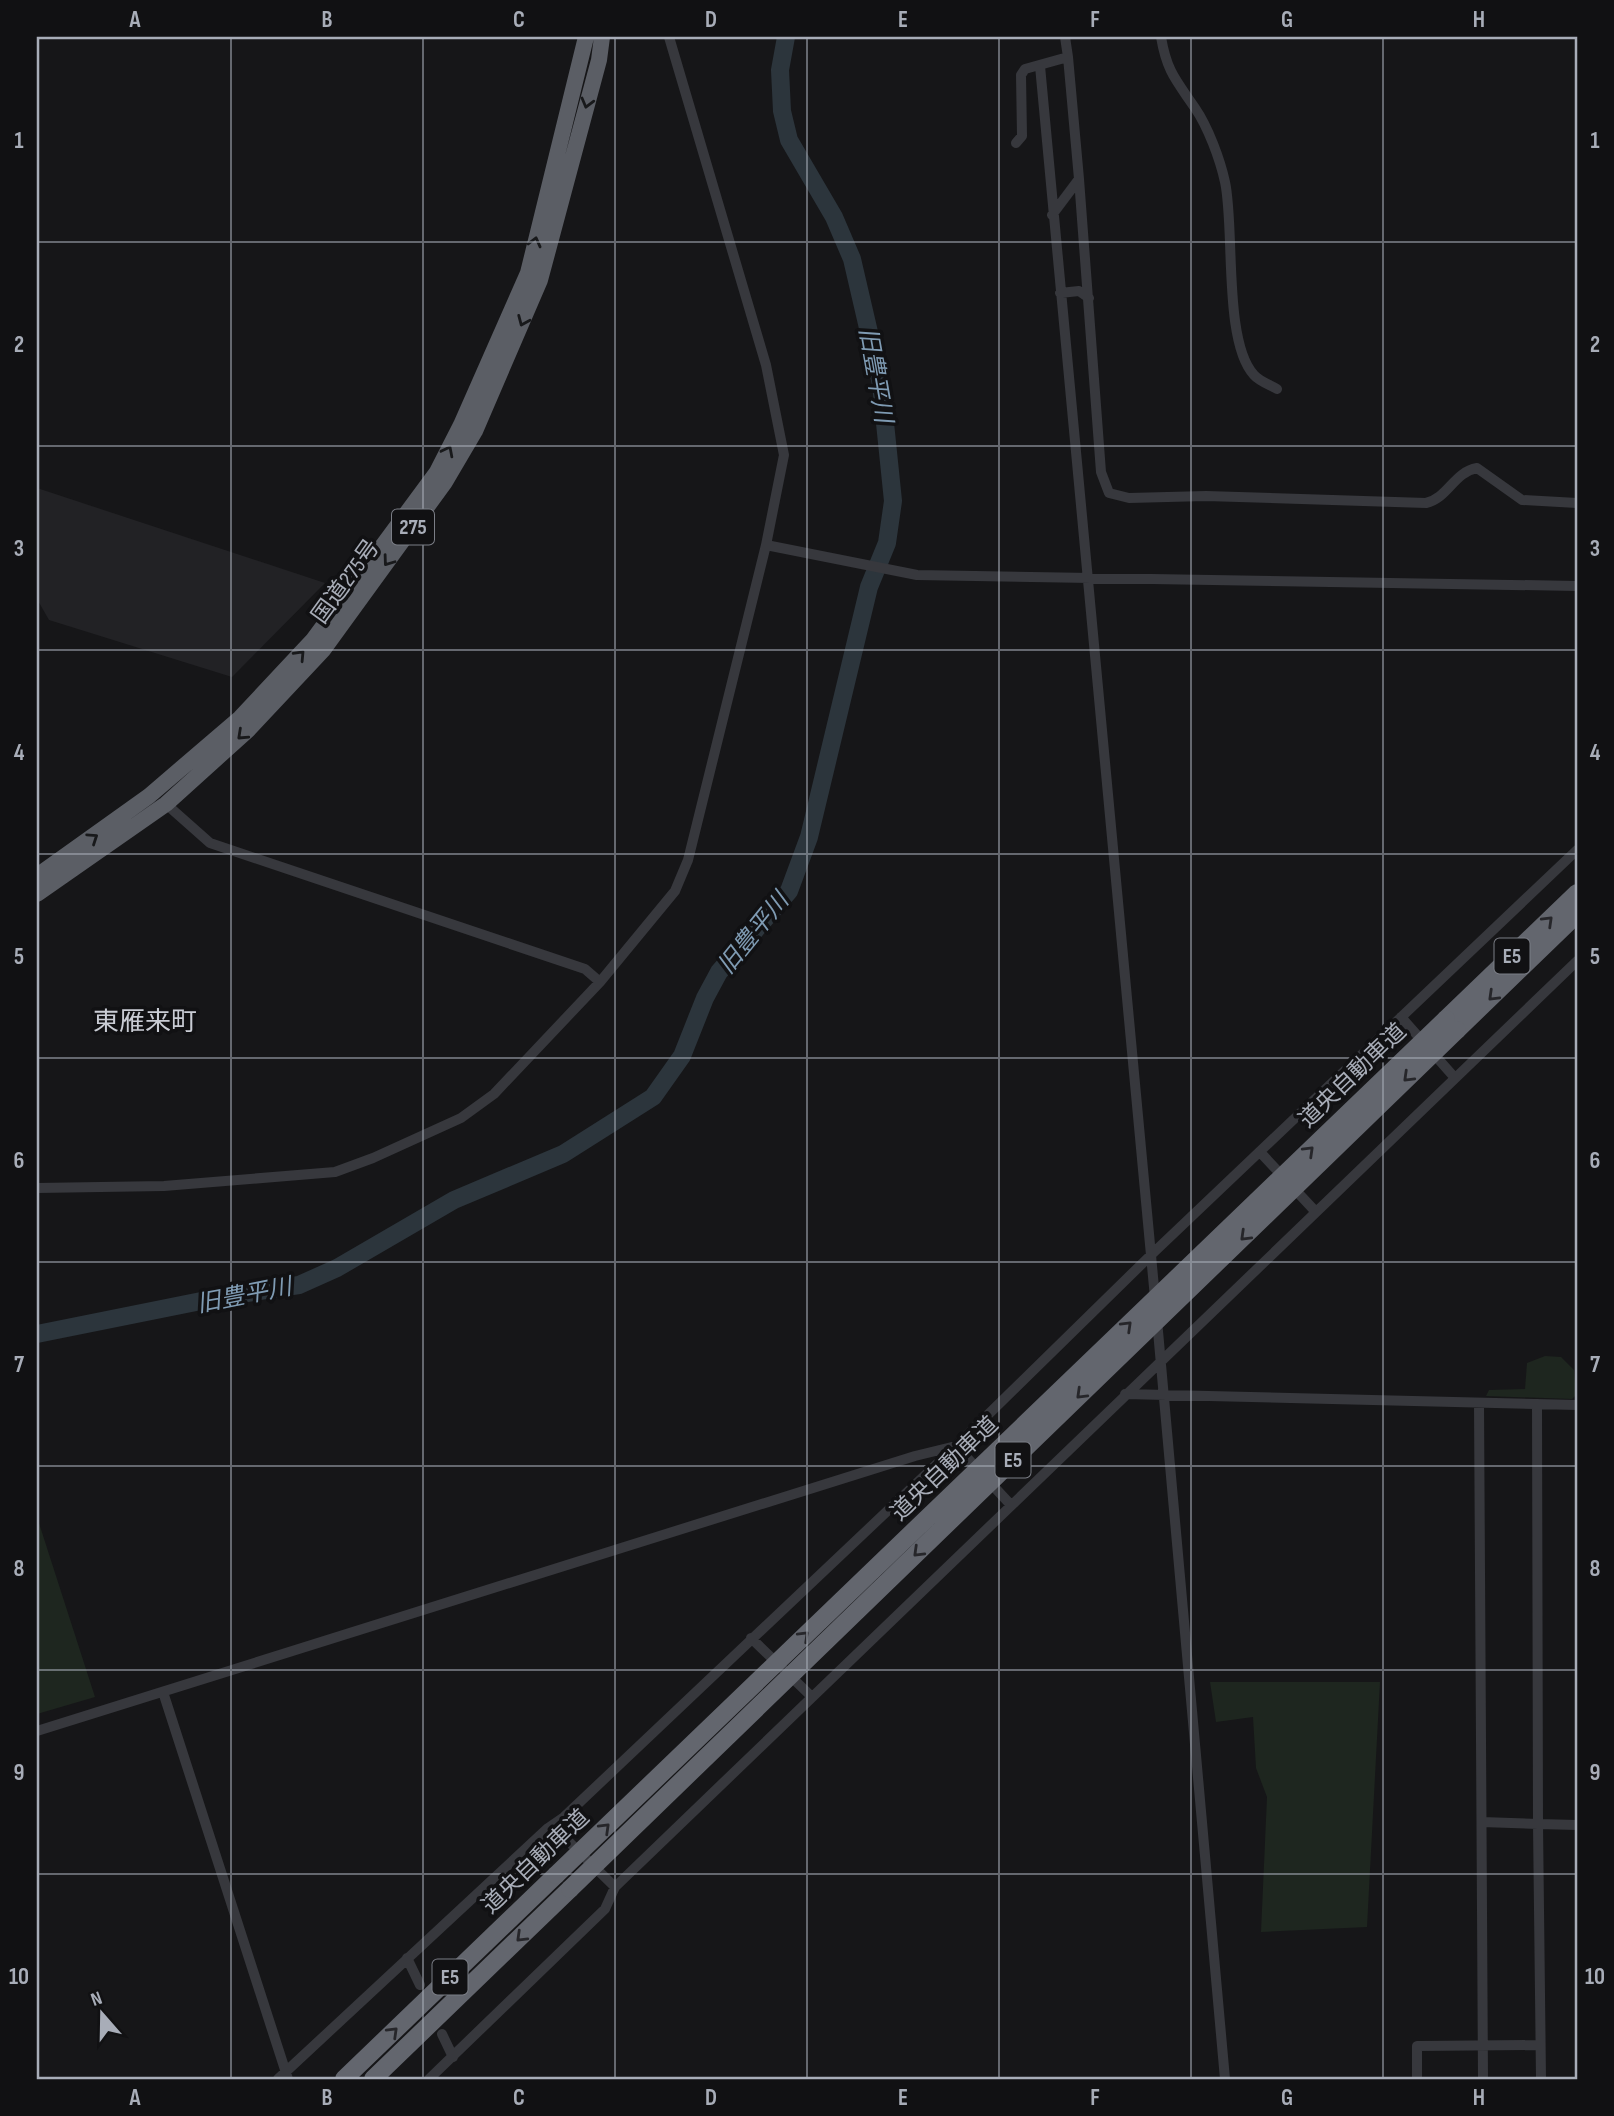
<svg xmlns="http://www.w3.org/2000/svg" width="1614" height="2116" font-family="'Sofia Sans Condensed','Noto Sans JP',sans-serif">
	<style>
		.built { fill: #222225 }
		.green { fill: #1e261f }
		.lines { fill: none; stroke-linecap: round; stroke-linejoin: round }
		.river { stroke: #2c353c; stroke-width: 18 }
		.minor { stroke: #37383d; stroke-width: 10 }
		.trunk { stroke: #5b5e65; stroke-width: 16 }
		.motorway { stroke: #63666e; stroke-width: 18 }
		.motorway-bridge { stroke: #63666e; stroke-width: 18 }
		.oneway { stroke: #18191b }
		.oneway2 { stroke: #26262a }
		.grid { fill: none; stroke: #a8adb8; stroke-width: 2; stroke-opacity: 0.55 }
		.labels { text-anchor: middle; stroke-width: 7; stroke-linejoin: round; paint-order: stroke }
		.shield { fill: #111113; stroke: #7b7e86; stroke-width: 2 }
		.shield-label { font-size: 21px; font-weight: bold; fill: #a8adb8 }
		.street-label { font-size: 23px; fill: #a8adb8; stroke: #111113 }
		.water-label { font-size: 24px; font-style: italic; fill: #7f9bb3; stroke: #111113 }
		.quarter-label { font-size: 26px; fill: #c9ccd4; stroke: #111113 }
		.neatline { fill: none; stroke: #a8adb8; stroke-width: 2.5 }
		.grid-label { font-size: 23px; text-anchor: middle; font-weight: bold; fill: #a8adb8 }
	</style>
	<rect width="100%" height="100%" fill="#161618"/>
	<!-- built -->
	<path class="built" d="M37,488l288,95 -93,94 -183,-57 -12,-21z"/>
	<!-- green -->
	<path class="green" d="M1545,1356l16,1 13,13 2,25 -4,4 -86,-3 3,-6 36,-1 2,-26z
		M37,1517l58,180 -58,17z
		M1210,1682h170l-13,245 -106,5 6,-135 -11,-29 -3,-51 -37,5z"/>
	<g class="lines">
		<!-- river -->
		<path class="river" d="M37,1334l184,-37 78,-12 38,-17 117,-68 109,-46 90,-57 29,-41 23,-58 14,-26 70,-81 20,-54 60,-250 18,-44 6,-42 -12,-117 -29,-125 -18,-42 -45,-77 -7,-29 -2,-41 6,-33"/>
		<!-- minor -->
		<path class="minor" d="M1161,37c6,35 15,43 34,71 13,19 25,51 30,74 10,45 -2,160 29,193 5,6 16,10 23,14
			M1040,66l115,1232
			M1016,143l6,-7 -1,-61 4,-6 43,-12 -3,-20
			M1079,179l22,293 8,21 20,5 77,-2 220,7c22,-5 28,-31 51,-35l45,32 55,3
			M1052,215l27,-36 -11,-122
			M1060,293l19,-2 10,7
			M766,545l151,30 660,11
			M166,804l44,39 375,126 15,13
			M1401,1017l54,61
			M1260,1152l55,59
			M37,1188l127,-2 171,-14 38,-14 88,-40 33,-24 106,-112 75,-91 13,-31 78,-315 18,-90 -18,-90 -97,-328
			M1157,1320l68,759
			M1125,1394l452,11
			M1479,1403l4,676
			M1537,1404l1,420 39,1
			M751,1638l60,58
			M163,1692l125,387
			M37,1731l878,-275 41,-10 54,58
			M1482,1822l56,2 3,255
			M548,1828l18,11 49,48
			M407,1958l13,27
			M442,2034l11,23
			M278,2079l270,-251 16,-11 392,-371 196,-192 425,-404
			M429,2079l176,-170 10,-22 962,-926
			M1417,2079v-33l123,-1"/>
		<!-- trunk -->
		<path class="trunk" d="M37,876l112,-80 91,-78 73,-78 124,-168 24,-47 67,-152 58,-236
			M37,894l129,-90 82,-74 75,-80 122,-168 30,-51 65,-151 59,-220 3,-23"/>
		<!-- motorway -->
		<path class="motorway" d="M1446,1019l131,-126
			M1457,1030l120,-116
			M344,2079l212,-204
			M373,2079l197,-190"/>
		<!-- motorway-bridge -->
		<path class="motorway-bridge" d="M556,1875l890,-856
			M570,1889l887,-859"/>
	</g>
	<!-- one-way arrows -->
	<defs><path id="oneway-chevron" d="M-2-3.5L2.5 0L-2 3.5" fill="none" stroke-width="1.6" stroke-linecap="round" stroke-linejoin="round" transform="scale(1.75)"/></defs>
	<g class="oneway">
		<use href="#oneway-chevron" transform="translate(587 103) rotate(105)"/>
		<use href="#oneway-chevron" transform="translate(535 242) rotate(-76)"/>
		<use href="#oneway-chevron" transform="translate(523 321) rotate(113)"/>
		<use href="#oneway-chevron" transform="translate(448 451) rotate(-63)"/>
		<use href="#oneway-chevron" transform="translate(388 561) rotate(126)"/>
		<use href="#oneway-chevron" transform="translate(300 655) rotate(-47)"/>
		<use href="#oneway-chevron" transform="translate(242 735) rotate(137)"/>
		<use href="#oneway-chevron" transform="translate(93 838) rotate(-34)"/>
	</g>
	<g class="oneway2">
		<use href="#oneway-chevron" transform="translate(1548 921) rotate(-44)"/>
		<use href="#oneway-chevron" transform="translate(1493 996) rotate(136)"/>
		<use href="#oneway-chevron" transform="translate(1408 1077) rotate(136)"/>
		<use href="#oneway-chevron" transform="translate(1309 1151) rotate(-44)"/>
		<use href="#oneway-chevron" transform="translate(1245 1236) rotate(136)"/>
		<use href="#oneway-chevron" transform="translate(1127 1326) rotate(-44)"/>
		<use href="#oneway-chevron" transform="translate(1081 1394) rotate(136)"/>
		<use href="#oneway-chevron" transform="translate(918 1552) rotate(136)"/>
		<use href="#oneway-chevron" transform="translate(804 1636) rotate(-44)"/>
		<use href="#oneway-chevron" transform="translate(605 1828) rotate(-44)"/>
		<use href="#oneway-chevron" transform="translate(521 1937) rotate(136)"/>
		<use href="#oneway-chevron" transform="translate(393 2032) rotate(-44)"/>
	</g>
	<!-- grid -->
	<path class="grid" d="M231,37v2042M423,37v2042M615,37v2042M807,37v2042M999,37v2042M1191,37v2042M1383,37v2042M37,242h1540M37,446h1540M37,650h1540M37,854h1540M37,1058h1540M37,1262h1540M37,1466h1540M37,1670h1540M37,1874h1540"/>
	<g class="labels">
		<!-- shield labels -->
		<g class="shield">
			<rect x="392" y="509.5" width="42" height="35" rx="5"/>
			<rect x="1494.5" y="938.5" width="35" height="35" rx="5"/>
			<rect x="995.5" y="1442.5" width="35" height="35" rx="5"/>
			<rect x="432.5" y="1959.5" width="35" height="35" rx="5"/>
		</g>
		<g class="shield-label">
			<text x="413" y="534">275</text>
			<text x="1512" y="963">E5</text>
			<text x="1013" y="1467">E5</text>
			<text x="450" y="1984">E5</text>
		</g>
		<!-- street labels -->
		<g class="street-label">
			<text transform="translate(345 581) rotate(-54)" y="8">国道275号</text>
			<text transform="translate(1352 1075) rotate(-44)" y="8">道央自動車道</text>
			<text transform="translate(944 1468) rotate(-44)" y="8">道央自動車道</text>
			<text transform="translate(535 1861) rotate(-44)" y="8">道央自動車道</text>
		</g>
		<!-- water labels -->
		<g class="water-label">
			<text transform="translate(876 375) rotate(80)" y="8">旧豊平川</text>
			<text transform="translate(753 933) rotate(-51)" y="8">旧豊平川</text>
			<text transform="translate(244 1295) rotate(-11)" y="8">旧豊平川</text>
		</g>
		<!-- quarter labels -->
		<g class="quarter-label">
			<text x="145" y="1030">東雁来町</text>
		</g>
	</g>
	<!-- border -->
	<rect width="1614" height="2116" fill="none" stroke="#111113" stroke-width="77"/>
	<!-- north arrow -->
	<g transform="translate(102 2014) rotate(340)" stroke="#111113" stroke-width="5" paint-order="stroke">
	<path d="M0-5L12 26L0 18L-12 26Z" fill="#a8adb8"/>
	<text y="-10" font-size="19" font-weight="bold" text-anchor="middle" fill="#a8adb8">N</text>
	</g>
	<rect x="38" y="38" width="1538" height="2040" class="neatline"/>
	<g class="grid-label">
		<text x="135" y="27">A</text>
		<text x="327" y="27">B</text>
		<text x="519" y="27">C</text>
		<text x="711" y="27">D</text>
		<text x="903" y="27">E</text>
		<text x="1095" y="27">F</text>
		<text x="1287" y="27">G</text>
		<text x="1479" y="27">H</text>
		<text x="19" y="148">1</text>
		<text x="1595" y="148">1</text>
		<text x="19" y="352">2</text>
		<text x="1595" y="352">2</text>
		<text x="19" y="556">3</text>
		<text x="1595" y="556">3</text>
		<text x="19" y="760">4</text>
		<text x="1595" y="760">4</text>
		<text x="19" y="964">5</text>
		<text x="1595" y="964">5</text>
		<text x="19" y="1168">6</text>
		<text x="1595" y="1168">6</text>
		<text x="19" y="1372">7</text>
		<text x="1595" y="1372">7</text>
		<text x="19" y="1576">8</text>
		<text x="1595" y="1576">8</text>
		<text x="19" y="1780">9</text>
		<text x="1595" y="1780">9</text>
		<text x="19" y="1984">10</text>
		<text x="1595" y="1984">10</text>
		<text x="135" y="2105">A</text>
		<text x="327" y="2105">B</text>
		<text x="519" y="2105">C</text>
		<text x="711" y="2105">D</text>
		<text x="903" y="2105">E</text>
		<text x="1095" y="2105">F</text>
		<text x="1287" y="2105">G</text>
		<text x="1479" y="2105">H</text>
	</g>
</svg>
